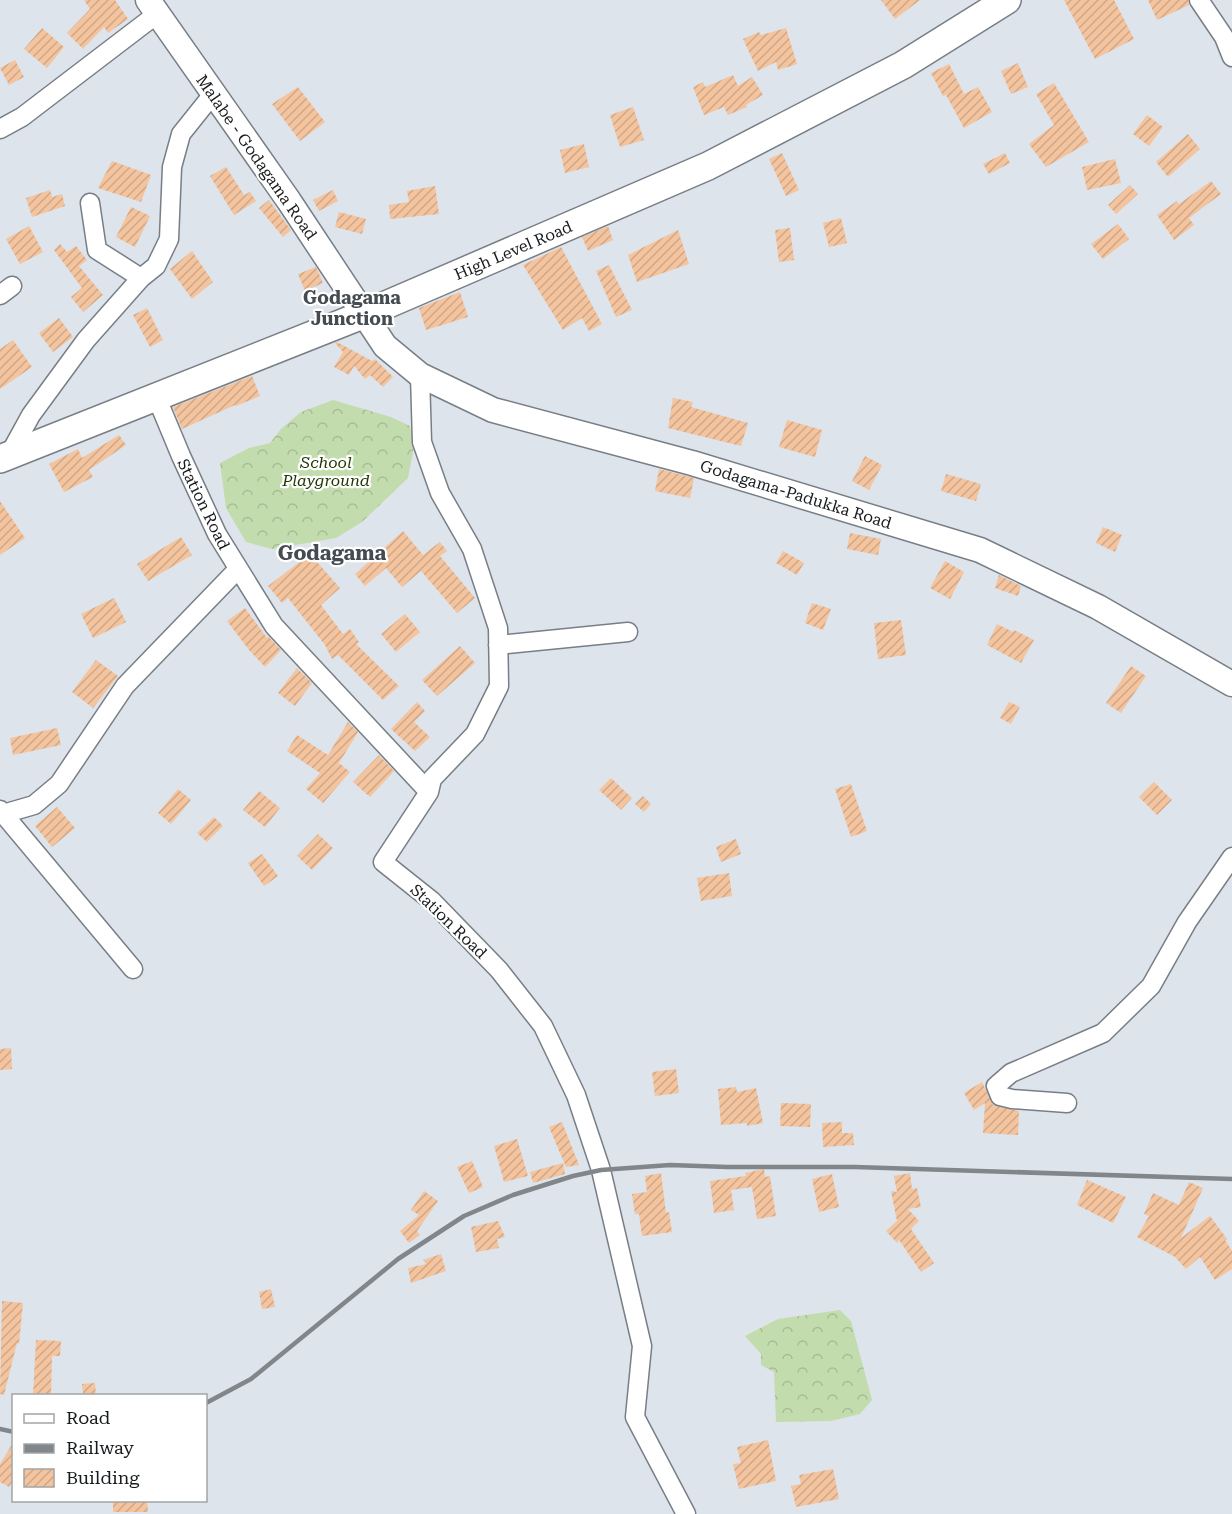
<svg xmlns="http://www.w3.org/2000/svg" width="1232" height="1514" font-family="'Roboto Serif',serif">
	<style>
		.forest { fill: url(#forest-crowns) }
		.building { fill: url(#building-hatch) }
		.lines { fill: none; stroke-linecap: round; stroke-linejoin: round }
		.minor-casing { stroke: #787e85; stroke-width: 21 }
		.major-casing { stroke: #787e85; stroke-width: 27 }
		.highway-casing { stroke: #787e85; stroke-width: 30 }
		.minor { stroke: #fff; stroke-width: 18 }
		.major { stroke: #fff; stroke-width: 24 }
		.highway { stroke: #fff; stroke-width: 27 }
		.rail { stroke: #80868a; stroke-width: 4.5 }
		.labels { text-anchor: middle; stroke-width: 4.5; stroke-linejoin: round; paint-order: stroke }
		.street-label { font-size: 16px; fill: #181b1d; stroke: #fff }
		.park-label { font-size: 16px; font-style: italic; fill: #1f3600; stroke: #fff }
		.neighbourhood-label { font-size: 18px; font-weight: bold; fill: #454b50; stroke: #fff }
		.quarter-label { font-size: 20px; font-weight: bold; fill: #454b50; stroke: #fff }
	</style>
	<defs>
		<pattern id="forest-crowns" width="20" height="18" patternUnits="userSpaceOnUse" patternTransform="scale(1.5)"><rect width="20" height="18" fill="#c3dcad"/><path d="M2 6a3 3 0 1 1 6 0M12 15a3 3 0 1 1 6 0" fill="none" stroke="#a7bc94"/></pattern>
		<pattern id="building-hatch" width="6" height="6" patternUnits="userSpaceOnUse" patternTransform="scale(1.5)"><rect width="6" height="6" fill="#f4c49f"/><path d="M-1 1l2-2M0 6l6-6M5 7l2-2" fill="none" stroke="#d0a888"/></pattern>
	</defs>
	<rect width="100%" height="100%" fill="#dde4eb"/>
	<!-- forest -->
	<path class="forest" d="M333,400l58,17 19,9 4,21 -6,31 -46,44 -26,16 -64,11 -26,-7 -20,-34 -6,-45 29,-15 21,-5 11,-14 20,-17z
		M840,1310l11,11 21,79 -12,14 -29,7 -55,1 -2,-50 -13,-7v-11l-16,-18 33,-17z"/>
	<!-- building -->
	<path class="building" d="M84,0h31l13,19 -20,14 -4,-6 -21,22 -16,-16 23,-24z
		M881,0h39l-25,19z
		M1064,0h50l20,39 -39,20z
		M1148,0h40l1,5 -32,15z
		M42,28l22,19 -17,21 -23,-19z
		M786,28l11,36 -19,6 -2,-8 -18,9 -15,-32 16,-7 2,3z
		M15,60l9,17 -15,8 -9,-17z
		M1018,63l10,24 -17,7 -10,-23z
		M949,64l15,30 14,-7 14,25 -28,16 -18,-33 -3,1 -12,-23z
		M733,75l5,11 14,-9 11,18 -17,10 1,2 -19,8 -4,-8 -20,8 -11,-28 10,-5 2,5z
		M1054,83l35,59 -43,25 -17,-23 25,-19 -18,-31z
		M298,87l27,35 -25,19 -28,-37z
		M633,107l11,33 -24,7 -10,-32z
		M1147,115l16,12 -14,19 -16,-12z
		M1188,134l12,15 -32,28 -12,-15z
		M584,144l5,23 -24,6 -5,-23z
		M782,153l17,37 -13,6 -17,-37z
		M1005,153l5,10 -21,11 -6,-10z
		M1115,159l6,24 -34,7 -5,-23z
		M112,161l39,14 -10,27 -43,-14z
		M226,167l18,28 6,-3 6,9 -22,14 -24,-39z
		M1211,181l10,13 -32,24 5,7 -20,15 -17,-25 20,-14 2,3z
		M1130,185l8,9 -22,20 -8,-9z
		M435,186l4,28 -49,5 -1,-14 20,-3 -2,-11z
		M50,190l2,7 10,-3 3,12 -33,11 -6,-19z
		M333,190l5,11 -19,10 -6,-11z
		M269,200l22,30 -8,7 -24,-29z
		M131,207l19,9 -15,31 -19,-10z
		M339,212l27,7 -4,15 -27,-7z
		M841,218l6,25 -18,4 -6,-24z
		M1118,224l11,15 -26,20 -12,-15z
		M29,226l14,26 -23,12 -14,-25z
		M608,226l5,14 -25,11 -6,-14z
		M790,228l4,32 -15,2 -4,-32z
		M678,230l11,34 -52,18 -9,-27z
		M60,244l7,8 9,-6 11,14 -8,6 24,29 -20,17 -12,-15 11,-9 -28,-38z
		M561,247l41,77 -13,7 -7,-13 -19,12 -40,-65z
		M192,251l21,31 -21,17 -22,-30z
		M609,265l23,45 -16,7 -20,-46z
		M316,267l7,16 -18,8 -7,-17z
		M460,292l8,25 -42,13 -7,-22z
		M147,308l16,32 -13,7 -17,-32z
		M59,318l14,19 -20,15 -14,-19z
		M13,340l19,27 -32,22v-40z
		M337,342l35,19 3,-2 18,18 -10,10 -13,-12 -5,4 -11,-13 -5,9 -15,-8 9,-15 -8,-9z
		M252,376l8,20 -24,10 -1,-1 -53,24 -9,-22z
		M673,398l20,4 -2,5 57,16 -7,23 -73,-18z
		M787,420l35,10 -7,27 -36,-10z
		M119,435l7,10 -37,25 4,7 -29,15 -15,-28 29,-15 4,9z
		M865,456l17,9 -13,25 -17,-9z
		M659,469l35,9 -4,20 -35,-7z
		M946,474l35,10 -5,17 -35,-10z
		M0,501l25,37 -25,17z
		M1103,527l19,8 -7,17 -19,-9z
		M403,531l20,24 17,-13 7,9 -7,5 35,42 -18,15 -36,-42 -19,16 -16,-19 -21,18 -10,-12z
		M850,533l31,6 -3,16 -31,-6z
		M181,537l11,18 -44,26 -11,-17z
		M783,551l21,12 -7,12 -21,-12z
		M310,554l30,34 -19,17 22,29 7,-5 9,13 -3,2 43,42 -16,14 -45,-45 -6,4 -7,-14 -37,-47 -6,5 -14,-17z
		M945,561l19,11 -14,27 -20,-11z
		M999,575l22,11 -3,10 -23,-8z
		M114,598l12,24 -33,16 -12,-24z
		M812,603l19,6 -8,21 -18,-7z
		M245,608l22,30 1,-2 13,14 -16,17 -16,-17 -22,-29z
		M405,614l15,18 -24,20 -15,-18z
		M901,620l5,35 -28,4 -4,-36z
		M997,624l16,8 1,-2 20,10 -13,23 -34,-18z
		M460,646l15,17 -38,33 -15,-16z
		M96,660l22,16 -25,32 -21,-16z
		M1131,666l15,10 -25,37 -15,-10z
		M297,668l15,15 -17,23 -17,-13z
		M417,702l8,9 -11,11 16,15 -15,14 -24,-22z
		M1009,702l11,5 -9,17 -11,-6z
		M348,722l10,10 -19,31 11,9 -27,31 -17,-14 14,-16 -33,-22 10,-16 31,20z
		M57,728l4,17 -48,10 -3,-17z
		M379,755l15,16 -24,26 -17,-15z
		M611,778l21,20 -11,12 -22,-20z
		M1154,782l18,18 -15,15 -18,-18z
		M851,784l16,47 -16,6 -16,-48z
		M178,789l13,11 -20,24 -13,-11z
		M259,791l21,17 -15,19 -22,-17z
		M643,796l8,8 -7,8 -9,-8z
		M57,807l18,21 -23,19 -17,-21z
		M214,817l9,9 -16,16 -10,-9z
		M318,834l15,14 -21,22 -15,-14z
		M736,839l5,15 -20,8 -5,-15z
		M262,854l16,22 -14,10 -16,-23z
		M729,873l3,23 -31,5 -4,-23z
		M11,1048l1,21 -12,1v-21z
		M676,1069l3,24 -24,3 -3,-24z
		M982,1082l11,23 26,6 -1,24 -35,-2 2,-30 -11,7 -10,-17z
		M736,1087l1,5 19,-4 7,35 -16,3v-3l-26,2 -3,-36z
		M781,1103l30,1 -1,23 -30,-1z
		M562,1122l17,43 -13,2 -17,-40z
		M842,1122v11h11l1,12 -31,2 -1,-24z
		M517,1139l11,37 -24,6 -10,-36z
		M472,1161l11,26 -14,6 -12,-26z
		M563,1163l2,11 -32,9 -3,-11z
		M764,1169l1,8 5,-1 6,40 -19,3 -5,-32 -21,3 3,20 -20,3 -4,-32 36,-5 -1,-3z
		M661,1173l5,40 3,-1 3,20 -30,4 -3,-22h-4l-3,-20 15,-2 -2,-16z
		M910,1173l2,16 5,-1 4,19 -13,2 11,12 -8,8 23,34 -13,9 -22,-32 -2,3 -11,-12 11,-10 -6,-30 6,1 -3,-16z
		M832,1174l7,33 -20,5 -7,-33z
		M1087,1180l39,17 -13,26 -36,-18z
		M1189,1182l14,6 -22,50 29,-22 17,23 -2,1 7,11v18l-17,11 -15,-23 -14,12 -11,-12 -38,-20 12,-21 -5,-2 9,-21 26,12z
		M424,1191l14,10 -21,30 3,4 -11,8 -9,-12 19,-16 -8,-5z
		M498,1221l7,16 -8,2 2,9 -23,4 -5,-25z
		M441,1254l5,17 -35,12 -3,-15 18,-4 -3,-4z
		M271,1289l4,18 -13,2 -3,-17z
		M2,1301l21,2 -4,41 -2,-1 -13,52 -4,-1z
		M36,1340l25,1 -1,15h-8l-1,39h-18z
		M95,1383l1,12h-13l-1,-11z
		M768,1440l8,41 -37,8 -6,-25 8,-1 -4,-16z
		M14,1441v38l-5,8 -9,-5v-18z
		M833,1469l6,30 -43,8 -5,-21 10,-2 -2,-9z
		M113,1500h34l1,12h-35z"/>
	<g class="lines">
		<!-- minor casing -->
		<g class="minor-casing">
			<path id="minor" d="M1199,0l25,37 8,20
				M0,129l22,-12 135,-103
				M90,203l7,47 44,28
				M0,295l12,-9
				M420,375l2,67 18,51 32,56 26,79 1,58 -24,48 -43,45 -3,13
				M156,396l25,60 36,78 57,92 155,166 -46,70 49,39 67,69 44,56 33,69 25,75 41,176 -7,71 51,97
				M9,455l22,-40 55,-75 55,-62 15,-12 13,-27 3,-72 9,-33 32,-40
				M498,645l130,-13
				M0,810l133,159
				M3,814l31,-9 25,-21 66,-98 113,-117
				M1067,1103l-55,-4 -12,-3 -4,-10 15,-13 92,-40 48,-47 36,-64 45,-65"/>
		</g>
		<!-- major casing -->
		<g class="major-casing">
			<path id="major" d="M148,0l141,201 96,145 35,29 73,35 199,53 288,87 118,57 134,77"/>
		</g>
		<!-- highway casing -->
		<g class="highway-casing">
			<path id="highway" d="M0,459l365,-145 343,-148 195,-101 104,-65"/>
		</g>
		<!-- minor -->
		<use href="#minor" class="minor"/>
		<!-- major -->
		<use href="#major" class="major"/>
		<!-- highway -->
		<use href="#highway" class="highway"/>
		<!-- rail -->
		<path class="rail" d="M206,1403l45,-24 147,-120 66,-43 49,-21 60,-19 28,-6 69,-5 57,2h128l377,12
			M0,1429l14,3"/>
	</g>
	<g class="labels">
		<!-- street labels -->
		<g class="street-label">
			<text transform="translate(257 157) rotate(55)" y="6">Malabe - Godagama Road</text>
			<text transform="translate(513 250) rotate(-23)" y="6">High Level Road</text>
			<text transform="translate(796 494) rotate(17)" y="6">Godagama-Padukka Road</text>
			<text transform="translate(204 504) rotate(64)" y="6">Station Road</text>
			<text transform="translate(449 921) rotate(44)" y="6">Station Road</text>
		</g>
		<!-- park labels -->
		<g class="park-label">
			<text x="326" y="468">School<tspan x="326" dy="18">Playground</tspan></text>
		</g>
		<!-- neighbourhood labels -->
		<g class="neighbourhood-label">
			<text x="352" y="304">Godagama<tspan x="352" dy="21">Junction</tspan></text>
		</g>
		<!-- quarter labels -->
		<g class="quarter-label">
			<text x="332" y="560">Godagama</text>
		</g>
	</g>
	<!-- legend -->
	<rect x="12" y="1394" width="195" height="108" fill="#ffffff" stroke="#a3a4a5" stroke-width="1.5"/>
	<rect x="24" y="1414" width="30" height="9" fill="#ffffff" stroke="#a3a4a5" stroke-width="1.5"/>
	<text x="66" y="1424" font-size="18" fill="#181b1d">Road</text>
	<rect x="24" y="1444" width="30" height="9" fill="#80868a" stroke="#a3a4a5" stroke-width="1.5"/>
	<text x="66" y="1454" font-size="18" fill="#181b1d">Railway</text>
	<rect x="24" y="1469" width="30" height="18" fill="url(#building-hatch)" stroke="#a3a4a5" stroke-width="1.5"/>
	<text x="66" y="1484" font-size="18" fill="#181b1d">Building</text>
</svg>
